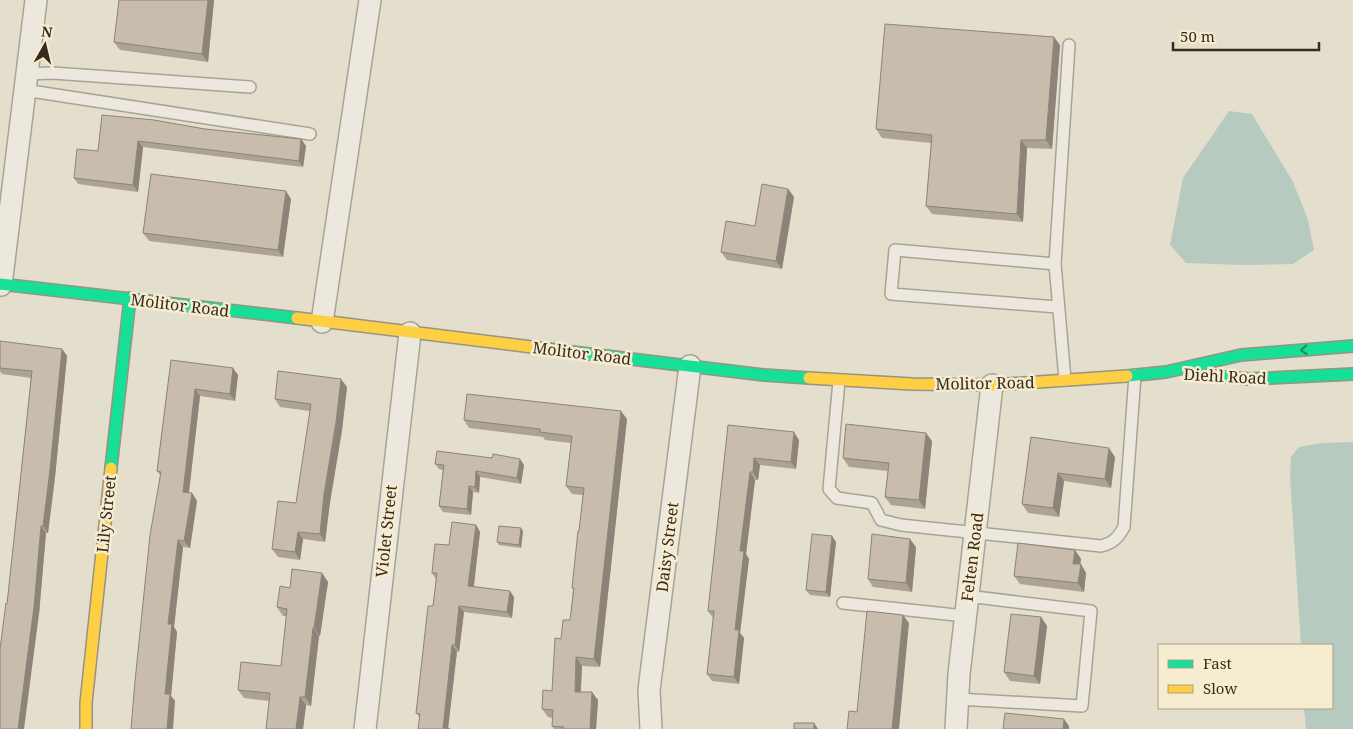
<svg xmlns="http://www.w3.org/2000/svg" width="1353" height="729" font-family="'Noto Serif',serif">
	<style>
		.water { fill: #b7cabf }
		.lines { fill: none; stroke-linecap: round; stroke-linejoin: round }
		.lane-casing { stroke: #a9a396; stroke-width: 14 }
		.street-casing { stroke: #a9a396; stroke-width: 24 }
		.fast-casing { stroke: #999285; stroke-width: 14 }
		.slow-casing { stroke: #999285; stroke-width: 14 }
		.lane { stroke: #ece8de; stroke-width: 11 }
		.street { stroke: #ece8de; stroke-width: 21 }
		.fast { stroke: #16e098; stroke-width: 11 }
		.slow { stroke: #ffcf43; stroke-width: 11 }
		.wall { fill: #aca295 }
		.shaded-wall { fill: #8c8479 }
		.building { fill: #c8bcad; stroke: #8c8479 }
		.oneway { stroke: #27865a }
		.labels { text-anchor: middle; stroke-width: 5; stroke-linejoin: round; paint-order: stroke }
		.street-label { font-size: 16px; fill: #382b1d; stroke: #f6edd1 }
	</style>
	<rect width="100%" height="100%" fill="#e4decc"/>
	<!-- water -->
	<path class="water" d="M1229,111l23,3 41,68 15,38 6,30 -21,14 -50,1 -57,-2 -16,-18 13,-67z
		M1353,442v287h-47l-2,-21h28v-63h-31l-11,-168 1,-20 8,-10 23,-4z"/>
	<g class="lines">
		<!-- lane casing -->
		<g class="lane-casing">
			<path id="lane" d="M26,74l27,-1 197,14
				M24,90l286,44
				M1055,264l-160,-14 -4,44 167,13
				M1065,380l-10,-116 14,-219
				M839,381l-10,108 8,9 35,5 9,17 20,5 200,21c12,-3 17,-8 23,-19l11,-152
				M843,603l122,13
				M957,699l125,7 9,-95 -124,-15"/>
		</g>
		<!-- street casing -->
		<g class="street-casing">
			<path id="street" d="M1,285l35,-285
				M322,322l48,-322
				M365,729l45,-396
				M651,729l-2,-39 41,-324
				M956,729l3,-55 33,-289"/>
		</g>
		<!-- fast casing -->
		<g class="fast-casing">
			<path id="fast" d="M0,284l297,34
				M548,349l216,26 45,3
				M1190,374l59,5 104,-5
				M1127,376l39,-4 75,-17 112,-9
				M111,468l19,-170"/>
		</g>
		<!-- slow casing -->
		<g class="slow-casing">
			<path id="slow" d="M297,318l251,31
				M809,378l103,6 80,1 135,-9
				M86,729v-26l25,-235"/>
		</g>
		<!-- lane -->
		<use href="#lane" class="lane"/>
		<!-- street -->
		<use href="#street" class="street"/>
		<!-- fast -->
		<use href="#fast" class="fast"/>
		<!-- slow -->
		<use href="#slow" class="slow"/>
	</g>
	<!-- wall -->
	<path class="wall" d="M214,0l-6,62 -88,-12 -6,-8z
		M1060,45l-8,104 -25,-1 -4,74 -91,-8 -6,-8 5,-63 -49,-5 -6,-9z
		M102,115l103,14 96,10 5,7 -3,21 -160,-20 -5,45 -60,-8 -4,-6 24,-27z
		M788,189l6,8 -12,72 -55,-9 -6,-8 34,-26z
		M291,199l-8,58 -134,-16 -6,-8z
		M0,345l62,4 5,7 -12,121 -7,56h-2l-7,81 -32,-10 24,-226 -29,-4 -2,-3z
		M171,360l67,15 -3,26 -35,-5 -11,97h3l5,8 -7,47 -7,-1 -9,80 3,5 -6,64 4,5 -44,28 29,-254 -3,-4z
		M347,387l-5,43 -12,72 -5,40 -22,-3 -3,21 -22,-3 -6,-8 24,-46 14,-92 -30,-4 -5,-8z
		M627,419l-27,248 -18,-1 -1,26 17,8 -2,29h-42l-2,-3v-8l-4,-1 -6,-8 10,-18 9,-52 9,-19 3,-30 -1,-2 11,-93 -11,-1 -6,-8 5,-43 -26,-3 -2,-3 -74,-9 -5,-8z
		M728,425l71,15 -3,29 -36,-4 -2,15h-3l-9,74 3,5 -9,74 4,5 -5,46 -27,-3 -5,-7 6,-56 -5,-7z
		M1031,437l84,20 -4,31 -47,-7 -5,36 -31,-4 -6,-9z
		M932,441l-7,68 -34,-4 -6,-8 3,-26 -39,-4 -6,-9z
		M435,464l89,1 -3,19 -41,-7 -1,16 -6,-1 -2,23 -28,-3 -4,-6 4,-36 -4,-1z
		M476,525l4,7 -6,54 40,11 -2,21 -48,-6 -5,40 -2,-1 -9,78 -28,-11 -4,-5 17,-107 3,-27 -4,-6 17,-28z
		M523,531l-2,17 -22,-3 -2,-3z
		M836,542l-6,55 -20,-2 -4,-5z
		M916,547l-4,45 -39,-5 -5,-8z
		M1075,550l6,9 -1,5 6,9 -2,19 -64,-8 -6,-8z
		M322,573l6,9 -8,54h-1l-8,70 -5,-1 -3,24h-37l3,-28 -25,-3 -6,-8 43,-24 5,-50h-3l-6,-9 13,-19z
		M1041,617l6,9 -7,58 -30,-3 -6,-9z"/>
	<!-- shaded-wall -->
	<path class="shaded-wall" d="M208,0h6l-6,62 -6,-8z
		M1054,37l6,8 -8,104 -6,-9z
		M301,139l5,7 -3,21 -4,-6z
		M1021,140l6,8 -4,74 -6,-8z
		M138,141l5,6 -5,45 -5,-7z
		M788,189l6,8 -12,72 -6,-8z
		M286,191l5,8 -8,58 -5,-7z
		M62,349l5,7 -12,121 -7,56 -5,-7z
		M233,368l5,7 -3,26 -5,-7z
		M341,379l6,8 -5,43 -12,72 -5,40 -5,-8 4,-40z
		M195,389l5,7 -12,103 -5,-7z
		M621,411l6,8 -27,248 -6,-8z
		M794,432l5,8 -3,29 -5,-7z
		M926,433l6,8 -7,68 -6,-9z
		M1109,448l6,9 -4,31 -6,-9z
		M754,458l6,7 -2,15 -5,-8z
		M520,459l4,6 -3,19 -4,-6z
		M476,471l4,6 -1,16 -4,-6z
		M750,472l5,8 -9,74 3,5 -9,74 4,5 -5,46 -5,-7 1,-47 5,-79z
		M1058,473l6,8 -5,36 -6,-9z
		M469,486l4,6 -2,23 -4,-6z
		M192,493l5,8 -7,47 -6,-7z
		M476,525l4,7 -7,60 -5,-6z
		M41,526l5,7 -7,81 -15,115h-6z
		M521,528l2,3 -2,17 -2,-3z
		M298,532l5,7 -3,21 -5,-8z
		M832,536l4,6 -6,55 -4,-5z
		M910,539l6,8 -4,45 -6,-9z
		M178,540l5,7 -9,80 3,5 -6,64 4,5 -2,28h-6l-2,-35 3,-70z
		M1075,550l6,9 -2,13 -6,-8z
		M1081,564l5,9 -2,19 -6,-9z
		M322,573l6,9 -8,54 -6,-8z
		M510,591l4,6 -2,21 -5,-6z
		M459,606l5,6 -5,40 -4,-7z
		M903,615l6,8 -10,106h-7z
		M1041,617l6,9 -7,58 -6,-8z
		M313,628l6,8 -8,70 -6,-9z
		M452,645l5,6 -9,78 -5,-1z
		M576,657l6,9 -2,34 -5,-8z
		M592,692l6,8 -2,29h-6z
		M300,697l6,8 -3,24h-7z
		M1064,719l5,7v3h-6z
		M814,723l4,6h-4z"/>
	<!-- building -->
	<path class="building" d="M119,0h89l-6,54 -88,-12z
		M885,24l169,13 -8,103h-25l-4,74 -91,-8 6,-71 -56,-6z
		M102,115l52,5 51,9 96,10 -2,22 -161,-20 -5,44 -59,-7 3,-29 21,2z
		M151,174l135,17 -8,59 -135,-17z
		M762,184l26,5 -12,72 -55,-9 5,-31 29,5z
		M0,341l62,8 -12,121 -7,56h-2l-7,81 -16,122h-18v-80l6,-46 1,1 25,-233 -32,-3z
		M171,360l62,8 -3,26 -35,-5 -12,103 9,1 -8,48 -6,-1 -10,84h4l-7,70h5l-3,35h-36l4,-48 15,-146 11,-63 -4,-1z
		M278,371l63,8 -5,43 -12,72 -4,40 -22,-2 -3,20 -23,-3 6,-48 18,2 15,-99 -36,-5z
		M467,394l154,17 -27,248 -18,-2 -1,35h17l-2,37h-26v-2l-12,-1 1,-16 -11,-1 1,-19 9,1 3,-53 6,1 2,-19h7l4,-32h-2l6,-57h1l5,-43 -18,-2 6,-50 -32,-4v-3l-76,-9z
		M846,424l80,9 -7,67 -34,-3 4,-34 -46,-5z
		M728,425l66,7 -3,30 -37,-4 -1,14h-3l-10,79h4l-9,79h4l-5,47 -27,-3 7,-63h-6z
		M1031,437l78,11 -4,31 -47,-6 -5,35 -31,-4z
		M437,451l55,7 1,-4 27,5 -3,19 -41,-7 -1,16 -6,-1 -2,23 -28,-3 5,-41 -9,-1z
		M452,522l24,3 -8,61 42,5 -3,21 -48,-6 -4,39h-3l-9,83 7,1h-32l2,-15 -4,-1 12,-107h5l4,-33h-5l3,-29 14,1z
		M499,526l22,2 -2,17 -22,-3z
		M812,534l20,2 -6,56 -20,-2z
		M872,534l38,5 -4,44 -38,-4z
		M1018,543l57,7 -2,14h8l-3,19 -64,-7z
		M292,569l30,4 -8,55h-1l-8,69h-5l-4,32h-30l4,-36 -32,-3 3,-28 40,4 6,-57 -10,-2 3,-21 10,2z
		M867,611l36,4 -11,114h-45l2,-18 8,1z
		M1011,614l30,3 -7,59 -30,-4z
		M1005,713l59,6 -1,10h-60z
		M794,723h20v6h-20z"/>
	<!-- one-way arrows -->
	<defs><path id="oneway-chevron" d="M-2-3.5L2.5 0L-2 3.5" fill="none" stroke-width="1.6" stroke-linecap="round" stroke-linejoin="round" transform="scale(1.25)"/></defs>
	<use class="oneway" href="#oneway-chevron" transform="translate(1304 350) rotate(176)"/>
	<g class="labels">
		<!-- street labels -->
		<g class="street-label">
			<text transform="translate(180 305) rotate(7)" y="6">Molitor Road</text>
			<text transform="translate(582 353) rotate(7)" y="6">Molitor Road</text>
			<text transform="translate(1225 376) rotate(3)" y="6">Diehl Road</text>
			<text transform="translate(985 383) rotate(-1)" y="6">Molitor Road</text>
			<text transform="translate(106 514) rotate(-84)" y="6">Lily Street</text>
			<text transform="translate(386 531) rotate(-84)" y="6">Violet Street</text>
			<text transform="translate(667 547) rotate(-83)" y="6">Daisy Street</text>
			<text transform="translate(972 557) rotate(-83)" y="6">Felten Road</text>
		</g>
	</g>
	<!-- legend -->
	<rect x="1158" y="644" width="175" height="65" fill="#f6edd1" stroke="#aa9f89"/>
	<rect x="1168" y="660" width="25" height="8" fill="#16e098" stroke="#aa9f89"/>
	<text x="1203" y="669" font-size="15" fill="#382b1d">Fast</text>
	<rect x="1168" y="685" width="25" height="8" fill="#ffcf43" stroke="#aa9f89"/>
	<text x="1203" y="694" font-size="15" fill="#382b1d">Slow</text>
	<!-- north arrow -->
	<g transform="translate(45 45) rotate(8)" stroke="#f6edd1" stroke-width="4" paint-order="stroke">
	<path d="M0-4L9 19L0 12L-9 19Z" fill="#382b1d"/>
	<text y="-8" font-size="14" font-weight="bold" text-anchor="middle" fill="#382b1d">N</text>
	</g>
	<!-- scale -->
	<path d="M1173 42v8h146v-8" fill="none" stroke="#382b1d" stroke-width="2.5"/>
	<text x="1180" y="42" font-size="15" fill="#382b1d" stroke="#f6edd1" stroke-width="4" paint-order="stroke">50 m</text>
</svg>
